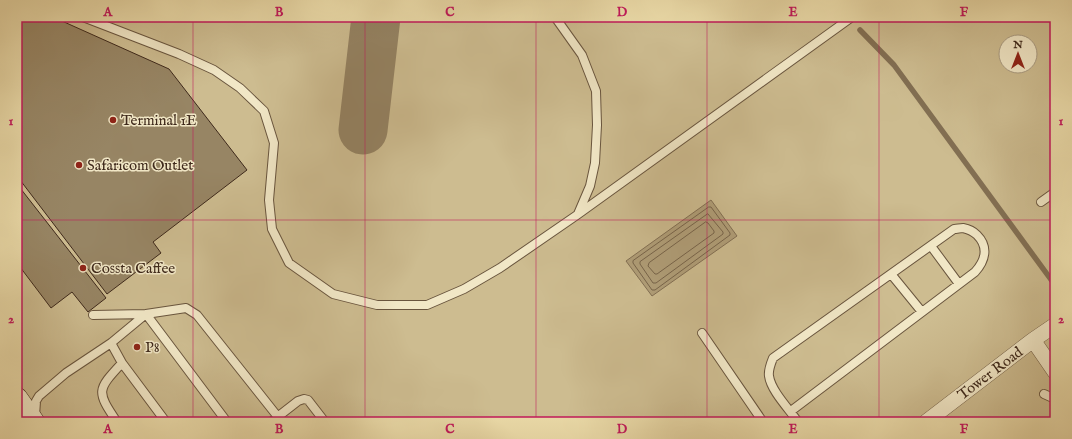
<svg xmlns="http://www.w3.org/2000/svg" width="1072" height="439" font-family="'IM FELL English',serif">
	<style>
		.green { fill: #cdbc90; stroke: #867256; fill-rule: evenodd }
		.water { fill: #b09e78; stroke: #826f53 }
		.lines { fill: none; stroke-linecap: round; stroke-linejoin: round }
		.shore { stroke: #77644a; stroke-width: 1 }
		.stream { stroke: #826f53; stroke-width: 5.5 }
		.taxiway { stroke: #948262; stroke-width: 49 }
		.building { fill: #978564; stroke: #3e291b }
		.lane-casing { stroke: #69553e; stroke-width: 10 }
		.street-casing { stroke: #69553e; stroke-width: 16 }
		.secondary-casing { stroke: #3e291b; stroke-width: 22 }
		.lane { stroke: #f1e7c6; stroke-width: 8 }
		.street { stroke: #f1e7c6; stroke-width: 15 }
		.secondary { stroke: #f1e7c6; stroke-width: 21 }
		.grid { fill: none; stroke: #c2185b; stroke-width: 1; stroke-opacity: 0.55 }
		.poi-dot { fill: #8f2418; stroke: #f1e7c6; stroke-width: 1.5 }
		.labels { text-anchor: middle; stroke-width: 3; stroke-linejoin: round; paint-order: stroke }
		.poi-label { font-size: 15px; fill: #3e291b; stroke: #f1e7c6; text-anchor: start }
		.street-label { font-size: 15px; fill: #3e291b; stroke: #f1e7c6 }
		.neatline { fill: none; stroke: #c2185b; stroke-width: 1.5 }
		.grid-label { font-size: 13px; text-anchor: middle; font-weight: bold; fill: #c2185b }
	</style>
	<rect width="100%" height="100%" fill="#eadaa8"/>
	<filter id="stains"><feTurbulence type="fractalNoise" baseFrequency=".005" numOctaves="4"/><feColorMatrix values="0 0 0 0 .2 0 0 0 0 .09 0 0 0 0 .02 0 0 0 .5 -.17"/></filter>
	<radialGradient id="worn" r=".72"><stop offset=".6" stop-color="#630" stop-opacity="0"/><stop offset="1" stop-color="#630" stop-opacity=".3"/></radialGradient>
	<!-- green -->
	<path class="green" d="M17,17h1038v405h-1038zM1006,42h24v24h-24z"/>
	<!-- water -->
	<path class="water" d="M711,200l26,36 -85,60 -26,-35z"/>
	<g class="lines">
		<!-- shore -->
		<path class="shore" d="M709,207h2l19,26v2l-75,55h-3l-19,-27v-2z
			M708,214l15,18v2l-67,49h-3l-13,-19v-2z
			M706,222l2,1 6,8v2l-57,41h-2l-7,-8 1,-3z"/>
		<!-- stream -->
		<path class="stream" d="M860,30l34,35 161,220"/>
		<!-- taxiway -->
		<path class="taxiway" d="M363,130l13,-113"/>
	</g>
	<!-- building -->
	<path class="building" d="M17,17h36l116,52 78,101 -94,72 8,11 -54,41 -90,-118z
		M17,184l89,114 -18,14 -16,-20 -21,16 -34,-45z"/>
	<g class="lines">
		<!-- lane casing -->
		<g class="lane-casing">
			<path id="lane" d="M83,17l96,37 35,16 26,18 24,23 10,32 -5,57 3,29 17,34 44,31 44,11h50l37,-16 36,-21 77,-53 275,-198
				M555,17l27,38 14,36 1,34 -2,38 -5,23 -12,28
				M1041,202l14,-10
				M931,246l28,38
				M891,274l31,38
				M93,315l53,-1 81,108
				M702,333l61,89
				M111,343l11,20 44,59
				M1044,394l11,5
				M791,411l184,-139c10,-11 14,-25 2,-37 -3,-3 -9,-6 -14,-7 -3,0 -6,1 -9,1l-181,129c-2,5 -5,12 -4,18 2,15 21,34 29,46
				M35,416l1,-15 3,-5 27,-23 45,-30 35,-29 40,-6 11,7 81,102
				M117,422c-21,-31 -20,-32 5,-59
				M271,422l27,-21 6,-2 4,1 17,22"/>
		</g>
		<!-- street casing -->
		<g class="street-casing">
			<path id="street" d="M1033,340l22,32
				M926,422l107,-82 22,-15"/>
		</g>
		<!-- secondary casing -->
		<g class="secondary-casing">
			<path id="secondary" d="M17,398l17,24"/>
		</g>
		<!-- lane -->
		<use href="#lane" class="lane"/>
		<!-- street -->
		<use href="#street" class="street"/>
		<!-- secondary -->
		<use href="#secondary" class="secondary"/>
	</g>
	<!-- grid -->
	<path class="grid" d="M193,17v405M365,17v405M536,17v405M707,17v405M879,17v405M17,220h1038"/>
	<!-- markers -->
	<g class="poi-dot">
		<circle cx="113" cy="120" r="4"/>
		<circle cx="79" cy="165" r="4"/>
		<circle cx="83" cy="268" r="4"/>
		<circle cx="137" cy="347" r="4"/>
	</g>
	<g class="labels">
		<!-- poi labels -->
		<g class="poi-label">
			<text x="121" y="125">Terminal 1E</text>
			<text x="87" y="170">Safaricom Outlet</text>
			<text x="91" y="273">Cossta Caffee</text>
			<text x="145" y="352">P8</text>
		</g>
		<!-- street labels -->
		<g class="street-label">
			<text transform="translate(990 373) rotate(-37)" y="5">Tower Road</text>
		</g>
	</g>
	<!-- margin -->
	<rect width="1072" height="439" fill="none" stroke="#eadaa8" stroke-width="44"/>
	<!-- north arrow -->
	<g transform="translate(1018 54)"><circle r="19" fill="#f1e7c6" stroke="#a99b82"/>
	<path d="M0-3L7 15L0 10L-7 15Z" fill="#8f2418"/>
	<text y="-6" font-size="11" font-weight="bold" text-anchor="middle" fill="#3e291b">N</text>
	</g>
	<rect x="22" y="22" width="1028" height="395" class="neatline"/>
	<g class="grid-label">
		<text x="108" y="16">A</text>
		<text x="279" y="16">B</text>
		<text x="450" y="16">C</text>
		<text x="622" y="16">D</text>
		<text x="793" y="16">E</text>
		<text x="964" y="16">F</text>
		<text x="11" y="125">1</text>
		<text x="1061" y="125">1</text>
		<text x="11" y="323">2</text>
		<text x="1061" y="323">2</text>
		<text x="108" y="433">A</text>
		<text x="279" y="433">B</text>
		<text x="450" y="433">C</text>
		<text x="622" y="433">D</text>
		<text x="793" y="433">E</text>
		<text x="964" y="433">F</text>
	</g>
	<rect width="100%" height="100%" filter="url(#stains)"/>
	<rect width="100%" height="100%" fill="url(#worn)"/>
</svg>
